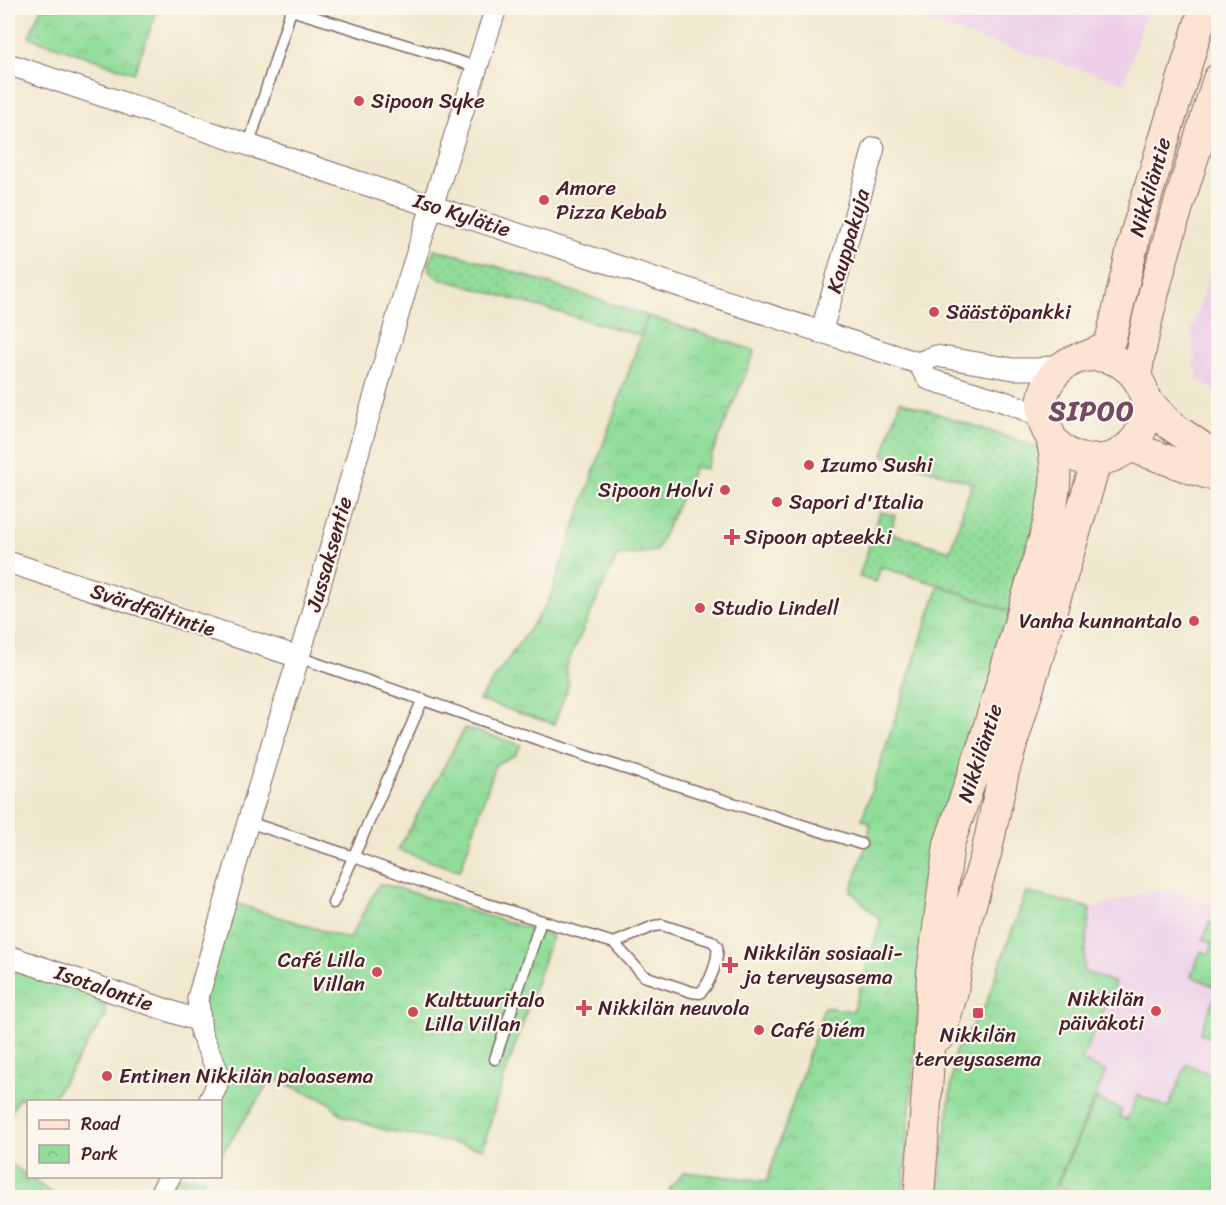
<svg xmlns="http://www.w3.org/2000/svg" width="1226" height="1205" font-family="Sriracha,sans-serif">
	<style>
		.built { fill: #edd0e8 }
		.grass { fill: url(#grass-dots); stroke: #6e7e62; stroke-width: 1.5 }
		.park { fill: url(#park-crowns); stroke: #6e7e62; stroke-width: 1.5 }
		.lines { fill: none; stroke-linecap: round; stroke-linejoin: round }
		.lane-casing { stroke: #846564; stroke-width: 13 }
		.street-casing { stroke: #846564; stroke-width: 23 }
		.secondary-casing { stroke: #846564; stroke-width: 32 }
		.lane { stroke: #fff; stroke-width: 10 }
		.street { stroke: #fff; stroke-width: 21 }
		.secondary { stroke: #fde3d1; stroke-width: 30 }
		.poi-dot { fill: #d1495b; stroke: #fbf7ec; stroke-width: 2 }
		.labels { text-anchor: middle; stroke-width: 4.5; stroke-linejoin: round; paint-order: stroke }
		.poi-label { font-size: 21px; fill: #4a1f2b; stroke: #fbf7ec; text-anchor: start }
		.street-label { font-size: 21px; fill: #4a1f2b; stroke: #fbf7ec }
		.district-label { font-size: 27px; font-weight: bold; letter-spacing: 1.5px; fill: #764a64; stroke: #fbf7ec }
	</style>
	<defs>
		<pattern id="grass-dots" width="8" height="8" patternUnits="userSpaceOnUse" patternTransform="scale(1.5)"><rect width="8" height="8" fill="#91dd9a"/><path d="M2 2h.1M6 6h.1" fill="none" stroke="#7fbd85" stroke-width="1.8" stroke-linecap="round"/></pattern>
		<pattern id="park-crowns" width="20" height="18" patternUnits="userSpaceOnUse" patternTransform="scale(1.5)"><rect width="20" height="18" fill="#91dd9a"/><path d="M2 6a3 3 0 1 1 6 0M12 15a3 3 0 1 1 6 0" fill="none" stroke="#7fbd85"/></pattern>
	</defs>
	<rect width="100%" height="100%" fill="#fbf7ec"/>
	<filter id="ink" filterUnits="userSpaceOnUse"><feTurbulence type="fractalNoise" baseFrequency=".0167" numOctaves="2"/><feDisplacementMap in="SourceGraphic" scale="12" xChannelSelector="R" yChannelSelector="G"/><feConvolveMatrix kernelMatrix="1 2 1 2 8 2 1 2 1" color-interpolation-filters="sRGB"/></filter>
	<filter id="wash" filterUnits="userSpaceOnUse"><feTurbulence type="fractalNoise" baseFrequency=".008" numOctaves="4" result="noise"/><feDisplacementMap in="SourceGraphic" scale="24" xChannelSelector="R" yChannelSelector="G"/><feGaussianBlur stdDeviation="1.35" result="paint"/><feColorMatrix in="noise" values="0 0 0 0 0 0 0 0 0 0 0 0 0 0 0 0 0 1.4 0 .05"/><feComposite in="paint" operator="in"/></filter>
	<g filter="url(#wash)">
		<rect width="100%" height="100%" fill="#f0e8ce"/>
		<!-- built -->
		<path class="built" d="M899,8h249l-24,75 -222,-68z
			M1218,248v145l-21,-14 -6,-46z
			M1156,890h19l41,16 -6,16 8,4v271h-160l-3,-11 51,-114 -25,-10 34,-79 -32,-12 7,-63z"/>
		<!-- grass -->
		<path class="grass" d="M434,249l46,12 168,55 -6,20 -204,-58 -7,-6 -2,-8z
			M900,401l146,49v44l-35,118 -72,-27 -58,-18 -5,15 -17,-5 21,-65 15,3 -4,18 59,18 22,-68 -89,-28z"/>
		<!-- park -->
		<path class="park" d="M41,8h117l-24,65 -105,-36z
			M648,316l107,35 -49,118 -11,-2 -39,84 -39,5 -52,113 4,15 -15,40 -75,-24 69,-97z
			M939,585l72,27 -87,325 -21,260 -236,1 3,-10 14,-16 83,9 57,-174 29,4 28,-90 -30,-30 18,-55 1,-13 -8,-4z
			M465,728l56,17 -6,10 -19,9 -36,107 -62,-21z
			M379,884l15,3 158,49 -56,166 -13,47 -102,-20 -39,-14 -15,-14 -55,-23 -51,77 -1,-53 -21,-81 26,-121 124,39z
			M1026,892l64,16 -7,63 32,12 -34,78 25,11 -50,113 2,12h-120l17,-145 30,-46z
			M1210,922l8,4v62l-27,-12 10,-25 8,3 4,-10 -10,-5z
			M8,964l96,24 2,27 -55,86 -23,1 -9,-5 -11,22z
			M1218,989v52l-18,-8z
			M1218,1059v138h-131l-30,-12 39,-86 26,11 -3,6 8,4 11,-25 30,13 19,-44 25,11z
			M8,1162l49,35h-49z
			M169,1177h37l-14,20 -36,1z"/>
	</g>
	<g filter="url(#ink)">
		<g class="lines">
			<!-- lane casing -->
			<g class="lane-casing">
				<path id="lane" d="M249,144l42,-134 186,57
					M298,657l291,100 272,87
					M248,822l106,35 104,38 156,48 30,33 48,16 8,1c10,-9 19,-34 17,-47l-5,-5 -50,-16 -8,1 -40,17
					M333,903l90,-204
					M495,1059l46,-138"/>
			</g>
			<!-- street casing -->
			<g class="street-casing">
				<path id="street" d="M8,64l380,128 530,171 18,-7 77,13h25l30,-6
					M821,333l53,-185
					M918,363l10,16 74,22 19,7 23,12
					M8,562l290,95
					M8,956l191,65
					M209,1102l8,-17v-15l-16,-37 -3,-35 50,-176 56,-182 103,-356 89,-276
					M158,1198l12,-22"/>
			</g>
			<!-- secondary casing -->
			<g class="secondary-casing">
				<path id="secondary" d="M1087,356l19,-8 5,-10 25,-106 68,-224
					M1042 408a52 52 0 1 1 104 0a52 52 0 1 1-104 0Z
					M1136,377c17,-102 52,-200 82,-298
					M1146,400l24,25 48,33
					M1129,446l63,23 26,8
					M940,1036l12,-41 14,-74 20,-67 18,-83 93,-312
					M919,1198l9,-122 4,-103 17,-129 35,-102 62,-210c9,-37 14,-60 4,-98"/>
			</g>
			<!-- lane -->
			<use href="#lane" class="lane"/>
			<!-- street -->
			<use href="#street" class="street"/>
			<!-- secondary -->
			<use href="#secondary" class="secondary"/>
		</g>
	</g>
	<!-- markers -->
	<g class="poi-dot">
		<circle cx="359" cy="101" r="6"/>
		<circle cx="544" cy="200" r="6"/>
		<circle cx="934" cy="312" r="6"/>
		<circle cx="809" cy="465" r="6"/>
		<circle cx="725" cy="490" r="6"/>
		<circle cx="777" cy="502" r="6"/>
		<path d="M729 528h6v6h6v6h-6v6h-6v-6h-6v-6h6z"/>
		<circle cx="700" cy="608" r="6"/>
		<circle cx="1194" cy="621" r="6"/>
		<path d="M727 956h6v6h6v6h-6v6h-6v-6h-6v-6h6z"/>
		<circle cx="377" cy="972" r="6"/>
		<path d="M581 999h6v6h6v6h-6v6h-6v-6h-6v-6h6z"/>
		<circle cx="1156" cy="1011" r="6"/>
		<circle cx="413" cy="1012" r="6"/>
		<rect x="972" y="1007" width="12" height="12" rx="3"/>
		<circle cx="759" cy="1030" r="6"/>
		<circle cx="107" cy="1076" r="6"/>
	</g>
	<g class="labels">
		<!-- poi labels -->
		<g class="poi-label">
			<text x="371" y="108">Sipoon Syke</text>
			<text x="556" y="195">Amore<tspan x="556" dy="24">Pizza Kebab</tspan></text>
			<text x="946" y="319">Säästöpankki</text>
			<text x="821" y="472">Izumo Sushi</text>
			<text x="713" y="497" text-anchor="end">Sipoon Holvi</text>
			<text x="789" y="509">Sapori d'Italia</text>
			<text x="744" y="544">Sipoon apteekki</text>
			<text x="712" y="615">Studio Lindell</text>
			<text x="1182" y="628" text-anchor="end">Vanha kunnantalo</text>
			<text x="744" y="960">Nikkilän sosiaali-<tspan x="744" dy="24">ja terveysasema</tspan></text>
			<text x="365" y="967" text-anchor="end">Café Lilla<tspan x="365" dy="24">Villan</tspan></text>
			<text x="1144" y="1006" text-anchor="end">Nikkilän<tspan x="1144" dy="24">päiväkoti</tspan></text>
			<text x="425" y="1007">Kulttuuritalo<tspan x="425" dy="24">Lilla Villan</tspan></text>
			<text x="598" y="1015">Nikkilän neuvola</text>
			<text x="771" y="1037">Café Diém</text>
			<text x="978" y="1042" text-anchor="middle">Nikkilän<tspan x="978" dy="24">terveysasema</tspan></text>
			<text x="119" y="1083">Entinen Nikkilän paloasema</text>
		</g>
		<!-- street labels -->
		<g class="street-label">
			<text transform="translate(1150 187) rotate(-74)" y="7">Nikkiläntie</text>
			<text transform="translate(462 215) rotate(18)" y="7">Iso Kylätie</text>
			<text transform="translate(848 241) rotate(-74)" y="7">Kauppakuja</text>
			<text transform="translate(329 554) rotate(-74)" y="7">Jussaksentie</text>
			<text transform="translate(153 610) rotate(18)" y="7">Svärdfältintie</text>
			<text transform="translate(980 753) rotate(-72)" y="7">Nikkiläntie</text>
			<text transform="translate(104 988) rotate(19)" y="7">Isotalontie</text>
		</g>
		<!-- district labels -->
		<g class="district-label">
			<text x="1092" y="420">SIPOO</text>
		</g>
	</g>
	<!-- margin -->
	<rect width="1226" height="1205" fill="none" stroke="#fbf7ec" stroke-width="30"/>
	<!-- legend -->
	<rect x="27" y="1100" width="195" height="78" fill="#fbf7ec" stroke="#b4a19f" stroke-width="1.5"/>
	<rect x="39" y="1120" width="30" height="9" fill="#fde3d1" stroke="#b4a19f" stroke-width="1.5"/>
	<text x="81" y="1130" font-size="18" fill="#4a1f2b">Road</text>
	<rect x="39" y="1145" width="30" height="18" fill="url(#park-crowns)" stroke="#b4a19f" stroke-width="1.5"/>
	<text x="81" y="1160" font-size="18" fill="#4a1f2b">Park</text>
</svg>
